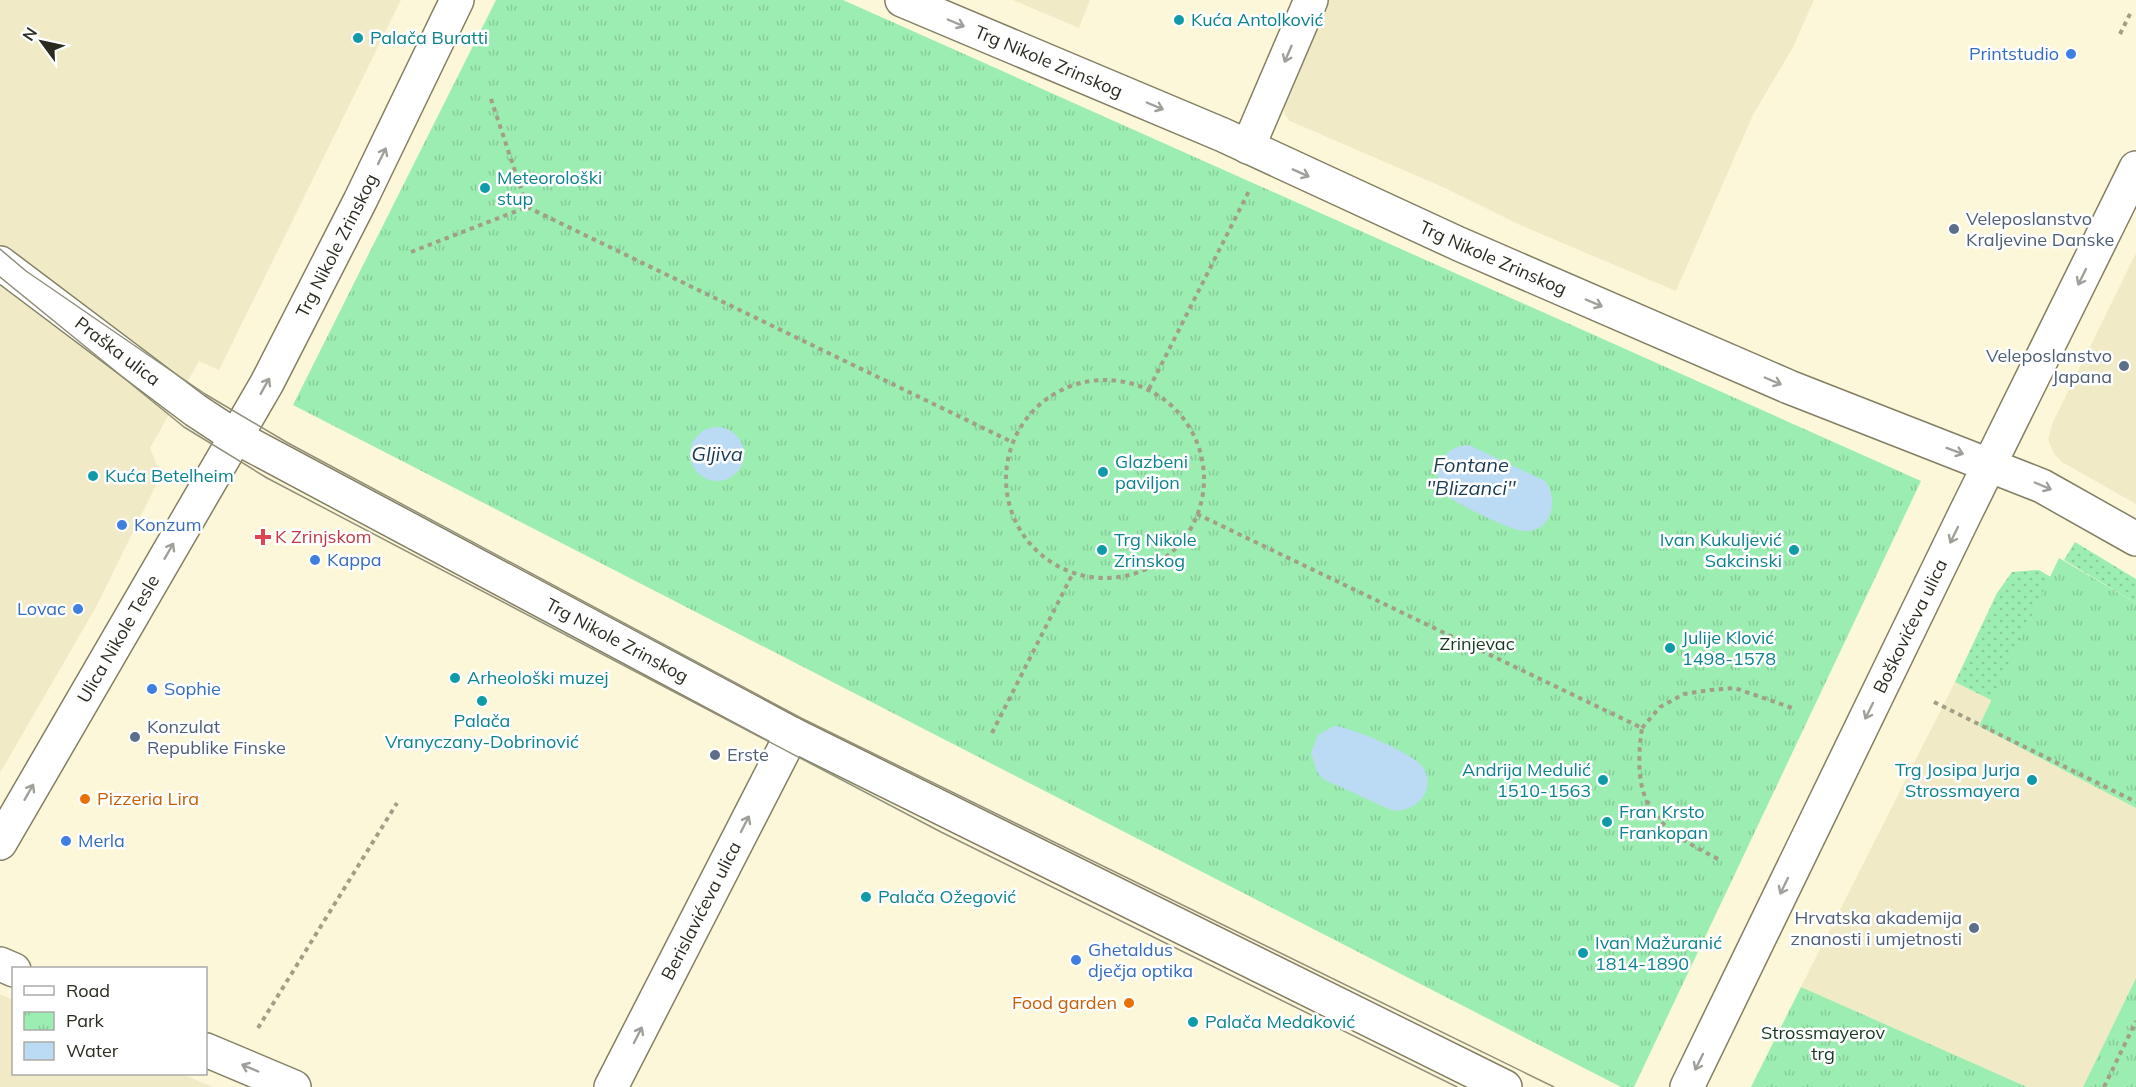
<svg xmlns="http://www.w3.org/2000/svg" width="2136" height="1087" font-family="Mulish,sans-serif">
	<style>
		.built { fill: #f0eac6 }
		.grass { fill: url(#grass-dots) }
		.park { fill: url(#park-tufts) }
		.water { fill: #bbdaf3 }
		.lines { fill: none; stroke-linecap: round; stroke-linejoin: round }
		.minor-casing { stroke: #837f64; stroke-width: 36 }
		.tertiary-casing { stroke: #837f64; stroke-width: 36 }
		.secondary-casing { stroke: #837f64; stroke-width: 36 }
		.path { stroke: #a29f89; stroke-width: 4; stroke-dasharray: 4.5 4.5; stroke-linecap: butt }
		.minor { stroke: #fff; stroke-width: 33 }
		.tertiary { stroke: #fff; stroke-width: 33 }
		.secondary { stroke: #fff; stroke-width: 33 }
		.tram { stroke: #918e7a; stroke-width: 1.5 }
		.oneway { stroke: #a0a09b }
		.culture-dot { fill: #0f9aa8; stroke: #fff; stroke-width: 2 }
		.shop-dot { fill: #3f7fe0; stroke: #fff; stroke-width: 2 }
		.service-dot { fill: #5c6f8a; stroke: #fff; stroke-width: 2 }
		.health-dot { fill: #e0444e; stroke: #fff; stroke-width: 2 }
		.food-dot { fill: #e8710a; stroke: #fff; stroke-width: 2 }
		.labels { text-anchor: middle; stroke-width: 5; stroke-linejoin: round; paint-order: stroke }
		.culture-label { font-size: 18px; fill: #0d838f; stroke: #fff; text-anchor: start }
		.shop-label { font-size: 18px; fill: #366cbe; stroke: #fff; text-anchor: start }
		.street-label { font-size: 18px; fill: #2c2b20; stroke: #fff }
		.service-label { font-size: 18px; fill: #4e5e75; stroke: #fff; text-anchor: start }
		.health-label { font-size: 18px; fill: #be3a42; stroke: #fff; text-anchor: start }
		.park-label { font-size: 18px; fill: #153920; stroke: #fff }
		.food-label { font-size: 18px; fill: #c56008; stroke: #fff; text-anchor: start }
		.water-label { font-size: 20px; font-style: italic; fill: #183b54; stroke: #fff }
	</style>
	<defs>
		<pattern id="grass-dots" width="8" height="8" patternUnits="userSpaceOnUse" patternTransform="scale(1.5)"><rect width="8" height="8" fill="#9cedb2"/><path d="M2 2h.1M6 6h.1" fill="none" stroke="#87cb99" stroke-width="1.8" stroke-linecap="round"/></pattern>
		<pattern id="park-tufts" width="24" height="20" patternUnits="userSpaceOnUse" patternTransform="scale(1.5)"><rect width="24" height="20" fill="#9cedb2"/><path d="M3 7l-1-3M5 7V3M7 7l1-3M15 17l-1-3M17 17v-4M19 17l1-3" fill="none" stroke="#87cb99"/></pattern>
	</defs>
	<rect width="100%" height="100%" fill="#fcf7d9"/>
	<!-- built -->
	<path class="built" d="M0,0h401l-182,370 -20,-9 -49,87 9,22 -2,13 -61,124 -96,166z
		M1013,0h77l-11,28z
		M1326,0h488l-21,47 -40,68 -77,176 -156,-66 -75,-37 -155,-67 -5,-6 -3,-15z
		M2136,253v251l-74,-42 -8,-8 -6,-15 5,-17z
		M1955,682l36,18 -12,26 157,82v170l-53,109h-56l-226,-100z
		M0,994l13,6 1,74h168l31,13h-213z"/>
	<!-- grass -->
	<path class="grass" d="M2075,542l61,37v24l-72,-43z
		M2039,570l97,57 -117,87 -64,-32 42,-89 15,-21z"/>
	<!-- park -->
	<path class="park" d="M496,0h347l1078,481 -287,606h-13l-1328,-682z
		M2059,558l77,45v205l-157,-82z
		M2136,978v109h-53z
		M1801,987l226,100h-276z"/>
	<!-- water -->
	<path class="water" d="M690 454a27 27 0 1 1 54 0a27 27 0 1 1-54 0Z
		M1469,445l76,36c16,21 4,57 -27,49 -13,-3 -59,-25 -69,-33 -5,-4 -8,-9 -11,-15 -1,-21 9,-36 31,-37z
		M1334,726c15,0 80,28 88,40 17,23 -7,48 -31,44l-68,-31 -6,-7 -6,-19 7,-18z"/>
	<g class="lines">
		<!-- minor casing -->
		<g class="minor-casing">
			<g id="minor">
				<path d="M1248,147l63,-147"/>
				<path id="s1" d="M0,263l195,147 41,27"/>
				<path id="s2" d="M611,1087l181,-353"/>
			</g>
		</g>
		<!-- tertiary casing -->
		<g class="tertiary-casing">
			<g id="tertiary">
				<path id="s3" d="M902,0l321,135 236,109 330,143 253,99 94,53"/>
				<path id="s4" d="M236,437l556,297 713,353"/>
				<path id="s5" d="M0,843l267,-460 93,-182 97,-201"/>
				<path d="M0,964l14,6"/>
				<path d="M206,1050l88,37"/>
			</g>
		</g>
		<!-- secondary casing -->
		<g class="secondary-casing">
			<g id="secondary">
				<path id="s6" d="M1687,1087l277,-571 172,-348"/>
			</g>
		</g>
		<!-- path -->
		<path class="path" d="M2120,34l12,-24
			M527,207l485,235
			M411,252l116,-45 -37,-111
			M1006 479a99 99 0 1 1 198 0a99 99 0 1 1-198 0Z
			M1149,389l100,-198
			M1197,514l445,214c-11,76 11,98 76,131
			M1934,702l202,100
			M1642,728l18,-21 24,-13 26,-4 25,-2 57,20
			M992,733l81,-160
			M258,1028l139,-225
			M2104,1087l32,-66"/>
		<!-- minor -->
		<use href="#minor" class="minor"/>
		<!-- tertiary -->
		<use href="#tertiary" class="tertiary"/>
		<!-- secondary -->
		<use href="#secondary" class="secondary"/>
		<!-- tram -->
		<path class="tram" d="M0,249l26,22 179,123 83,49 513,275 753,369
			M0,277l184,150 83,51 674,354 516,255"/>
	</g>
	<!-- one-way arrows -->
	<defs><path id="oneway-shaft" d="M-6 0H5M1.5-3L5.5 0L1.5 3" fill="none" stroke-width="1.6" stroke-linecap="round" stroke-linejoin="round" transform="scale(1.5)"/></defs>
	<g class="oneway">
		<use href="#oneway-shaft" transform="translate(956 23) rotate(23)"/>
		<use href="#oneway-shaft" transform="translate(1288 54) rotate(113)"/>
		<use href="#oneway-shaft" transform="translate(1155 106) rotate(23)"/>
		<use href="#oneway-shaft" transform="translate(382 156) rotate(-64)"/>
		<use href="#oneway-shaft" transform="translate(1301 173) rotate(24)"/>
		<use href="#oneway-shaft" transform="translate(2082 277) rotate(116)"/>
		<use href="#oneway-shaft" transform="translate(1594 303) rotate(23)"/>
		<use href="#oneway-shaft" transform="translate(1773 381) rotate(23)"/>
		<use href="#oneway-shaft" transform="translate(265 386) rotate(-61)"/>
		<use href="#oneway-shaft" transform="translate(1955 451) rotate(20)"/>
		<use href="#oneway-shaft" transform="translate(2043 486) rotate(23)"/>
		<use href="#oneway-shaft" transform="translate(1954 535) rotate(116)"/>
		<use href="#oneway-shaft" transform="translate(169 551) rotate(-60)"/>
		<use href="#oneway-shaft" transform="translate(1869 711) rotate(116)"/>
		<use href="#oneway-shaft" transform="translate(29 792) rotate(-60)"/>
		<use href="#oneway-shaft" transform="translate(745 824) rotate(-63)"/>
		<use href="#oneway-shaft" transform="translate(1784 886) rotate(116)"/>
		<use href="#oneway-shaft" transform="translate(638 1035) rotate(-63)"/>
		<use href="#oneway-shaft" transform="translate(1699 1062) rotate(116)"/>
		<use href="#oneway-shaft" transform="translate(250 1068) rotate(-157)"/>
	</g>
	<!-- markers -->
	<g class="culture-dot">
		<circle cx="1179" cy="20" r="6"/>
		<circle cx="358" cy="38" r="6"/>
		<circle cx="485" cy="188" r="6"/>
		<circle cx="1103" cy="472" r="6"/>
		<circle cx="93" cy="476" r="6"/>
		<circle cx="1102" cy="550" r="6"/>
		<circle cx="1794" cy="550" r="6"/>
		<circle cx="1670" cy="648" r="6"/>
		<circle cx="455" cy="678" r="6"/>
		<circle cx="482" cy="701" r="6"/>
		<circle cx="1603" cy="780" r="6"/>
		<circle cx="2032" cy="780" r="6"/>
		<circle cx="1607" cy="822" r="6"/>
		<circle cx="866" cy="897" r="6"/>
		<circle cx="1583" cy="953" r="6"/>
		<circle cx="1193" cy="1022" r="6"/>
	</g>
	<g class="shop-dot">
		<circle cx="2071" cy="54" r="6"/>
		<circle cx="122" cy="525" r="6"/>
		<circle cx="315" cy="560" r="6"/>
		<circle cx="78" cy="609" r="6"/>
		<circle cx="152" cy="689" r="6"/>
		<circle cx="66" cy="841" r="6"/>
		<circle cx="1076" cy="960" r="6"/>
	</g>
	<g class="service-dot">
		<circle cx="1954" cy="229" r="6"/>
		<circle cx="2124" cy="366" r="6"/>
		<circle cx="135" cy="737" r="6"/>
		<circle cx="715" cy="755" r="6"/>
		<circle cx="1974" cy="928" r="6"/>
	</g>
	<path class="health-dot" d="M260 528h6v6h6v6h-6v6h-6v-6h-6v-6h6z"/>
	<g class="food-dot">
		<circle cx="85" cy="799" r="6"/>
		<circle cx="1129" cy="1003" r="6"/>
	</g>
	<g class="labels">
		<!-- culture labels -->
		<g class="culture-label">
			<text x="1191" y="26">Kuća Antolković</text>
			<text x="370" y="44">Palača Buratti</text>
			<text x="497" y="184">Meteorološki<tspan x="497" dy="21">stup</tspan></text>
			<text x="1115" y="468">Glazbeni<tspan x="1115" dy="21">paviljon</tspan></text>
			<text x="105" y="482">Kuća Betelheim</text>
			<text x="1114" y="546">Trg Nikole<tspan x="1114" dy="21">Zrinskog</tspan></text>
			<text x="1782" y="546" text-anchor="end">Ivan Kukuljević<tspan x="1782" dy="21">Sakcinski</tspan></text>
			<text x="1682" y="644">Julije Klović<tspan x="1682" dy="21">1498-1578</tspan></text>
			<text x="467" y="684">Arheološki muzej</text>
			<text x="482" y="727" text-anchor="middle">Palača<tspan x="482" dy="21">Vranyczany-Dobrinović</tspan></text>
			<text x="1591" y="776" text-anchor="end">Andrija Medulić<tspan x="1591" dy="21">1510-1563</tspan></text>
			<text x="2020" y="776" text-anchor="end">Trg Josipa Jurja<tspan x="2020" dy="21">Strossmayera</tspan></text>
			<text x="1619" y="818">Fran Krsto<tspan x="1619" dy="21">Frankopan</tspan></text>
			<text x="878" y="903">Palača Ožegović</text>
			<text x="1595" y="949">Ivan Mažuranić<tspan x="1595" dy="21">1814-1890</tspan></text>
			<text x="1205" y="1028">Palača Medaković</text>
		</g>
		<!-- shop labels -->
		<g class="shop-label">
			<text x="2059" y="60" text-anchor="end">Printstudio</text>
			<text x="134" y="531">Konzum</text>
			<text x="327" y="566">Kappa</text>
			<text x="66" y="615" text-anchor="end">Lovac</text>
			<text x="164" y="695">Sophie</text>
			<text x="78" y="847">Merla</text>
			<text x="1088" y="956">Ghetaldus<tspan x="1088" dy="21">dječja optika</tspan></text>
		</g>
		<!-- street labels -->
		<g class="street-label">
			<text dy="6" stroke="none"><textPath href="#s3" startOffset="159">Trg Nikole Zrinskog</textPath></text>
			<text dy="6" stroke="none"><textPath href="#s5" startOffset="686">Trg Nikole Zrinskog</textPath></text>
			<text dy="6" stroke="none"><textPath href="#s3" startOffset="645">Trg Nikole Zrinskog</textPath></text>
			<text dy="6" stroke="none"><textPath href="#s1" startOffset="147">Praška ulica</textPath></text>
			<text dy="6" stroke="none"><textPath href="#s6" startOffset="512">Boškovićeva ulica</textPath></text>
			<text dy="6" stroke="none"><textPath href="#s5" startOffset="236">Ulica Nikole Tesle</textPath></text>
			<text dy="6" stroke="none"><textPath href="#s4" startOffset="432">Trg Nikole Zrinskog</textPath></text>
			<text dy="6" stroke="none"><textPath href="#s2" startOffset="198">Berislavićeva ulica</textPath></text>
		</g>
		<!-- service labels -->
		<g class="service-label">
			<text x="1966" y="225">Veleposlanstvo<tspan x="1966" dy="21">Kraljevine Danske</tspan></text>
			<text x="2112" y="362" text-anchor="end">Veleposlanstvo<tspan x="2112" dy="21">Japana</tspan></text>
			<text x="147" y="733">Konzulat<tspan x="147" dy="21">Republike Finske</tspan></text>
			<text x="727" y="761">Erste</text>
			<text x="1962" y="924" text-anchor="end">Hrvatska akademija<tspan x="1962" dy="21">znanosti i umjetnosti</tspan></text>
		</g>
		<!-- health labels -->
		<g class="health-label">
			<text x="275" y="543">K Zrinjskom</text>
		</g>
		<!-- park labels -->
		<g class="park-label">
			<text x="1477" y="650">Zrinjevac</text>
			<text x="1823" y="1039">Strossmayerov<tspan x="1823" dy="21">trg</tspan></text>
		</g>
		<!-- food labels -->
		<g class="food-label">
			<text x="97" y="805">Pizzeria Lira</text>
			<text x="1117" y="1009" text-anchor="end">Food garden</text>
		</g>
		<!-- water labels -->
		<g class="water-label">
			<text x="717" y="461">Gljiva</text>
			<text x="1471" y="472">Fontane<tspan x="1471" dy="23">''Blizanci''</tspan></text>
		</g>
	</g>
	<!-- legend -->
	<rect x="12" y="967" width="195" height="108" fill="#ffffff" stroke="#abaaa6" stroke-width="1.5"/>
	<rect x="24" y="986" width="30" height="9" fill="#ffffff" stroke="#abaaa6" stroke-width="1.5"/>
	<text x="66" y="997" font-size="18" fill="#2c2b20">Road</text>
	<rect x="24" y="1012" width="30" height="18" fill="url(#park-tufts)" stroke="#abaaa6" stroke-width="1.5"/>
	<text x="66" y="1027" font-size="18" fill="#2c2b20">Park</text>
	<rect x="24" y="1042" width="30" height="18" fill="#bbdaf3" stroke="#abaaa6" stroke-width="1.5"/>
	<text x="66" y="1057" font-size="18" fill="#2c2b20">Water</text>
	<!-- north arrow -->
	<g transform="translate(42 42) rotate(303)" stroke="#ffffff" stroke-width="4.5" paint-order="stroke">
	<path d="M0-4.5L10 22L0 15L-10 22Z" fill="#2c2b20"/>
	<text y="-9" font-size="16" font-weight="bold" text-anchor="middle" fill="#2c2b20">N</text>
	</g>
</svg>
